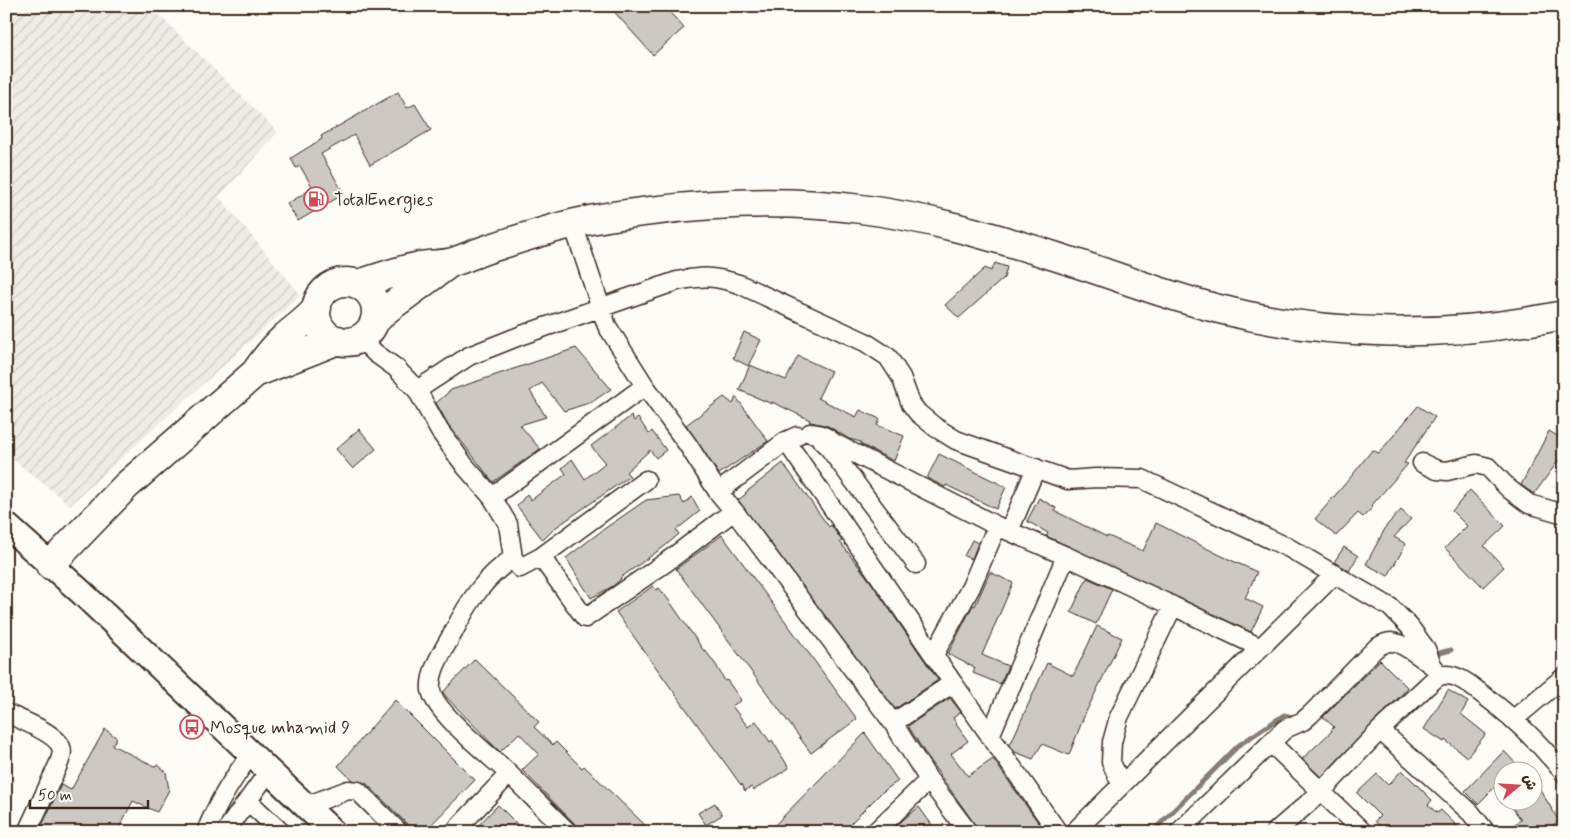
<svg xmlns="http://www.w3.org/2000/svg" width="1570" height="838" font-family="Mynerve,'Playpen Sans Arabic',sans-serif">
	<style>
		.industrial { fill: url(#industrial-furrows) }
		.lines { fill: none; stroke-linecap: round; stroke-linejoin: round }
		.stream { stroke: #887d74; stroke-width: 5 }
		.building { fill: #cdc8c2; stroke: #3b2a1e }
		.street-casing { stroke: #3b2a1e; stroke-width: 21 }
		.secondary-casing { stroke: #3b2a1e; stroke-width: 28 }
		.primary-casing { stroke: #3b2a1e; stroke-width: 31 }
		.street { stroke: #fdfcf7; stroke-width: 18 }
		.secondary { stroke: #fdfcf7; stroke-width: 24 }
		.primary { stroke: #fdfcf7; stroke-width: 28 }
		.labels { text-anchor: middle; stroke-width: 4; stroke-linejoin: round; paint-order: stroke }
		.poi-label { font-size: 18px; fill: #3b2a1e; stroke: #fdfcf7; text-anchor: start }
	</style>
	<defs>
		<pattern id="industrial-furrows" width="10" height="10" patternUnits="userSpaceOnUse" patternTransform="scale(1.25)"><rect width="10" height="10" fill="#efece7"/><path d="M-1 1l2-2M0 10L10 0M9 11l2-2" fill="none" stroke="#cecbc6"/></pattern>
	</defs>
	<rect width="100%" height="100%" fill="#fdfcf7"/>
	<filter id="ink" filterUnits="userSpaceOnUse"><feTurbulence type="fractalNoise" baseFrequency=".02" numOctaves="2"/><feDisplacementMap in="SourceGraphic" scale="10" xChannelSelector="R" yChannelSelector="G"/><feConvolveMatrix kernelMatrix="1 2 1 2 8 2 1 2 1" color-interpolation-filters="sRGB"/></filter>
	<g filter="url(#ink)">
		<!-- industrial -->
		<path class="industrial" d="M6,6h144l128,126 -59,65 82,98 -231,210 -64,-51z"/>
		<g class="lines">
			<!-- stream -->
			<path class="stream" d="M1432,655l19,-5
				M1152,832l87,-87 45,-30 12,3"/>
		</g>
		<!-- building -->
		<path class="building" d="M609,6h55l20,22 -31,27z
			M398,92l9,16 8,-4 16,26 -61,35 -16,-30 -33,19 23,40 -46,27 -11,-17 26,-16 -13,-22 -4,2 -5,-10 31,-19 -1,-3z
			M995,263l12,4 -3,11 -45,40 -14,-13 40,-37 6,3z
			M744,332l17,8 -13,26 -15,-8z
			M576,348l35,41 -19,13 -28,9 -22,-28 -12,8 16,26 -26,8 20,24 -47,33 -45,-58 -12,-21 15,-13z
			M798,356l33,15 -13,27 38,19 4,-7 20,9 -3,6 27,11 -10,25 -34,-17 1,-2 -12,-3 -21,-13 -17,-4h-2l1,-2 -38,-18v2l-33,-14 11,-25 36,15z
			M724,397l9,7 3,-7 32,44 -49,33 -33,-49z
			M1418,406l17,11 -31,46 4,1 -36,41 1,2 -10,10 -5,-4 -22,23 -21,-17 35,-41 22,-28 7,3z
			M631,416l3,5 4,-3 11,16 3,-3 14,19 -10,8 -6,-8 -24,22 4,4 -75,52 -12,12 -26,-34 10,-12 4,6 35,-26 -4,-6 10,-9 13,20 20,-16 -14,-17z
			M359,429l17,20 -23,20 -17,-20z
			M1549,431l15,9v13l-30,41 -13,-9z
			M939,454l67,33 -10,22 -50,-24 -1,2 -18,-9z
			M783,463l46,64 2,-2 11,16 -2,1 30,39 68,99 -43,29 -157,-209 8,-6 -1,-1z
			M1470,490l35,36 -21,20 20,21 -21,20 -38,-39 22,-22 -15,-15z
			M679,496l5,8 8,-7 8,14 -24,19 3,4 -14,12 -45,32 1,1 -8,7 -22,12 -25,-40 38,-29 42,-29z
			M1039,498l17,10 -1,3 52,26 1,-1 35,15 13,-28 66,33 35,16 -12,26 18,9 -12,25 -205,-96 2,-3 -21,-12z
			M1401,510l10,9 -17,18 12,7 -18,32 -22,-12 21,-39z
			M722,535l135,184 -46,34 -135,-184z
			M972,540l6,3 -6,16 -8,-3z
			M1344,547l14,9 -9,15 -15,-9z
			M990,572l23,11 -31,72 26,11 -8,18 -27,-11 2,-5 -27,-14 25,-49 2,1z
			M1087,578l25,11 -16,35 -25,-12z
			M653,586l3,4 3,-2 9,11 36,52 1,-1 11,15 9,16 2,-1 14,20 -9,6 16,21 8,-6 14,21 2,-2 17,28 -35,22 -3,-3 -6,4 -3,-7 -1,1 -125,-173z
			M1097,626l25,12 -37,76 -16,41 -27,-11 -9,15 -18,-7 -5,-7 37,-82 26,13z
			M475,659l64,63 -5,5 19,18 3,-3 26,26 2,-2 61,59 -7,7h-55l-61,-62 17,-16 -20,-21 -19,19 -53,-54 -4,-6z
			M1380,660l28,28 -87,89 -19,-18 30,-28 -1,-1 3,-3 -11,-10z
			M1448,690l20,12 -7,12 25,20 -19,23 -22,-17 -1,2 -20,-13z
			M950,698l11,14 -8,6 4,6h-1l12,17 -17,13 17,22 25,-17 52,73h-67l-2,-6 -46,-65 -22,-35z
			M395,700l80,80 -51,52h-15l-2,-8 -41,-41 -14,-3 -14,-14z
			M105,729l12,9 -5,7 42,21 4,-1 8,7 3,18 -12,22 -24,-11 -16,31h-78l22,-47 10,5z
			M865,733l33,48 -17,12 -39,39h-74z
			M1504,751l18,19h-20v25l-7,-8 -17,17 -13,-13z
			M1402,770l30,30 -4,5 9,8 4,-3 22,22h-78l-10,-11 5,-5 -23,-23 20,-19 11,11z
			M1532,776l27,45 -6,4 4,7h-55l19,-12 -14,-20h25z
			M715,803l7,12 -16,10 -8,-12z
			M498,805l27,27h-53z
			M919,807l18,25h-46l14,-14z"/>
		<g class="lines">
			<!-- street casing -->
			<g class="street-casing">
				<path id="street" d="M573,224l34,102 38,60 43,59 30,47 16,19 159,212 36,57 39,52
					M360,338l15,15 21,15 21,22 22,40 26,36 27,31 16,27 5,34c-28,19 -44,43 -59,73 -9,17 -25,39 -23,59 3,21 55,63 72,78 22,21 43,43 65,64
					M417,390l52,-34 53,-21 155,-54c27,-5 37,-5 62,3l126,58 23,15 13,20 10,27 7,9 17,14 21,13 112,40 28,-2 46,1 147,69 101,59 19,19 17,23 6,16
					M810,433c11,1 16,3 24,10l163,83 69,30 107,50
					M821,440l8,8 87,116
					M786,441l167,242
					M1422,463l15,7 10,1 29,-7 12,3 21,22 20,15 35,10
					M718,492l68,-51 11,-5
					M492,497l153,-111
					M1009,531l27,-63
					M541,557l44,61 80,-55 69,-52
					M513,558l7,10 21,-11 105,-77
					M934,655l37,-68 26,-61
					M6,713c13,6 50,20 55,34 2,5 0,10 -2,16l-32,69
					M1514,719l50,-42
					M893,723l60,-40 105,149
					M1380,730l91,83 15,19
					M990,736l76,-180
					M1271,743l92,89
					M1121,784l-10,-22 1,-20 7,-25 54,-111 86,41
					M248,801l33,31
					M306,806l42,-16 10,1 41,41
					M206,832c11,-29 27,-54 45,-78
					M225,832l44,-61
					M454,832l55,-58
					M875,832l54,-52
					M1074,832l261,-258
					M1179,832l106,-103 18,-8 8,-7 65,-66c5,-3 9,-6 15,-6 11,0 34,18 43,25
					M1275,832l46,-40 59,-62 48,-45c5,-4 10,-10 16,-10 13,-1 25,9 34,16 33,24 60,50 86,82"/>
			</g>
			<!-- secondary casing -->
			<g class="secondary-casing">
				<path id="secondary" d="M6,525l75,67 252,240"/>
			</g>
			<!-- primary casing -->
			<g class="primary-casing">
				<path id="primary" d="M316 312a30 30 0 1 1 60 0a30 30 0 1 1-60 0Z
					M357,284c19,-5 39,-13 59,-17 12,-3 25,-2 37,-5 12,-4 23,-9 35,-13 27,-9 55,-18 83,-25 26,-6 53,-10 80,-13 70,-9 140,-11 210,-2 65,8 130,27 193,47 55,17 109,39 165,53 112,29 232,29 345,6
					M375,321l11,-11 64,-47
					M255,373l83,-33
					M50,565l76,-79 129,-113c9,-13 18,-25 30,-36 11,-10 23,-17 32,-29"/>
			</g>
			<!-- street -->
			<use href="#street" class="street"/>
			<!-- secondary -->
			<use href="#secondary" class="secondary"/>
			<!-- primary -->
			<use href="#primary" class="primary"/>
		</g>
	</g>
	<!-- icons -->
	<defs>
		<g id="fuel-ring" transform="scale(1.25)"><circle r="9.5" fill="#fdfcf7" stroke="#d1495b" stroke-width="1.5"/><path d="M-5.5-6h7V0h2V4h1.3V-2.5L3-4.5l.8-.8L6-3V5H2.5V1h-1V6h-7ZM-4.2-4.7v3.2H.2V-4.7Z" fill="#d1495b"/></g>
		<g id="bus-ring" transform="scale(1.25)"><circle r="9.5" fill="#fdfcf7" stroke="#d1495b" stroke-width="1.5"/><path d="M-5-6H5V4H4V6H2V4H-2V6H-4V4H-5ZM-3.5-4V0h7V-4ZM-3.5 1.2v1.5H-2V1.2ZM2 1.2v1.5H3.5V1.2Z" fill="#d1495b"/></g>
	</defs>
	<g fill-rule="evenodd">
		<use href="#fuel-ring" x="316" y="199"/>
		<use href="#bus-ring" x="192" y="727"/>
	</g>
	<g class="labels">
		<!-- poi labels -->
		<g class="poi-label">
			<text x="334" y="205">TotalEnergies</text>
			<text x="210" y="733">Mosque mhamid 9</text>
		</g>
	</g>
	<!-- margin -->
	<rect width="1570" height="838" fill="none" stroke="#fdfcf7" stroke-width="25"/>
	<rect x="12" y="12" width="1545" height="813" fill="none" stroke="#3b2a1e" stroke-width="2" filter="url(#ink)"/>
	<!-- north arrow -->
	<g transform="translate(1518 786) rotate(72)"><circle r="24" fill="#fdfcf7" stroke="#afa8a0"/>
	<path d="M0-4L9 19L0 12L-9 19Z" fill="#d1495b"/>
	<text y="-8" font-size="14" font-weight="bold" text-anchor="middle" fill="#3b2a1e">ش</text>
	</g>
	<!-- scale -->
	<path d="M30 800v8h118v-8" fill="none" stroke="#3b2a1e" stroke-width="2.5"/>
	<text x="38" y="800" font-size="15" fill="#3b2a1e" stroke="#fdfcf7" stroke-width="4" paint-order="stroke">50 m</text>
</svg>
